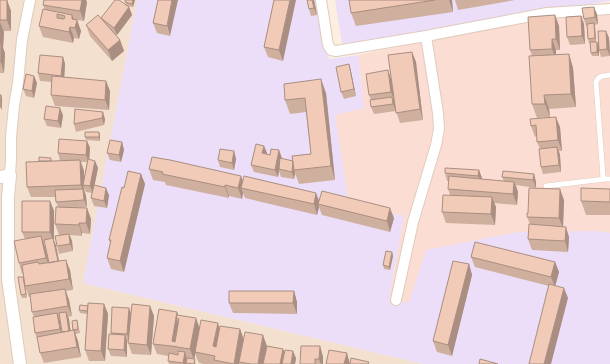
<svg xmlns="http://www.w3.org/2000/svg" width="610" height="364" font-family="Lato,sans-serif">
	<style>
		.residential { fill: #f3e0cf }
		.commercial { fill: #fcddd4 }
		.education { fill: #ecddf8 }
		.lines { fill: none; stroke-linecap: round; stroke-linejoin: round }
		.service-casing { stroke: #e0cbbc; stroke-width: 6 }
		.minor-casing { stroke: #e0cbbc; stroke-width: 12 }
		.tertiary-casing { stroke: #e0cbbc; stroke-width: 14 }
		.service { stroke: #fff; stroke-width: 5 }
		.minor { stroke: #fff; stroke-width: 10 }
		.tertiary { stroke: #fff; stroke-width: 12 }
		.wall { fill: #cfaf9e; fill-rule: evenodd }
		.shaded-wall { fill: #a98e81 }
		.building { fill: #f1cbb8; stroke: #a98e81; fill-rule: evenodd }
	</style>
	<rect width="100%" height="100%" fill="#fcefe0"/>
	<!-- residential -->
	<path class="residential" d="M0,0h137l-54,283 340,81h-423z"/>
	<!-- commercial -->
	<path class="commercial" d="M610,6v227l-12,-2 -80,1 -109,70h-13l-7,-3 15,-83 -55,-13 -14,-88 29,-7 -6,-53 164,-34z"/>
	<!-- education -->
	<path class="education" d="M137,0h182l10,59 29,-4 6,53 -29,7 14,88 55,13 -15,83 7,3h13l17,-52 92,-18 80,-1 12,2v131h-187l-340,-81z
		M335,0h275v1l-268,43z"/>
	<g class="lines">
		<!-- service casing -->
		<g class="service-casing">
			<path id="service" d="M610,75c-7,1 -11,0 -14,7l7,95 2,2h5
				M546,186l59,-7"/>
		</g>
		<!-- minor casing -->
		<g class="minor-casing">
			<path id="minor" d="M321,0l7,45 3,5 5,1 90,-15 121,-23 63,-4
				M10,175l1,-16v-22l3,-31 4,-23 4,-43 8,-40
				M396,300l17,-78 23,-77 3,-16 -1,-16 -12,-77"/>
		</g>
		<!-- tertiary casing -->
		<g class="tertiary-casing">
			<path id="tertiary" d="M0,177l10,-2 -2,22v82l12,85"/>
		</g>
		<!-- service -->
		<use href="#service" class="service"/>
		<!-- minor -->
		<use href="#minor" class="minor"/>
		<!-- tertiary -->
		<use href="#tertiary" class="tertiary"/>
	</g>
	<!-- wall -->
	<path class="wall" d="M0,0h7l4,11v20h-8l1,1 -1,16 2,5 -1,20h-4z
		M135,0l-2,7 -6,-1 2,1 3,8 -15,20 -3,-1 6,6 4,11 -12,10 -22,-25 -4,-11 15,-6 25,-14 -1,-3z
		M158,0l12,36 -13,-3 -4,-10z
		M274,0l9,61 -15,-4 -4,-10z
		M314,0l3,15 -6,1 -2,-7z
		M349,0h103l1,12 -97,14 -5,-13z
		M455,0h60l-57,10z
		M87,2l-3,19 -7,-1 4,11 -2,8 -5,-1 -1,5 -30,-6 -4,-11 6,-16 -2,-5z
		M597,14l1,10 -3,1 1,17 3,3 7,-14 3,7 1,18 -9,1 -2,-7v-3v9h-7l-1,-3 -1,-10h-1l-1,-4 -1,-13h-1l-2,-7z
		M555,15l4,11 1,24h-4v5l13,-1 4,14 3,39 -27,2 1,8 -13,1 -5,-14v-48l-2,-6z
		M581,16l3,8 1,20 -15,1 -3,-8z
		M412,52l4,10 7,58 -23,3 -4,-12 -22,3 -3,-7v-7l-2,-5 23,-15z
		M63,57l2,7 -1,13 46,14 -1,19 -54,-4 -4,-11 1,-13 -12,-1 -2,-8z
		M349,64l2,8 5,24 -12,3 -3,-7z
		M34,76l3,7 -3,15 -8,-2 -3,-7z
		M326,93l9,87 -36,4 -4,-11 -1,6 -13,-2 -2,-6 -1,6 -24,-5 -3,-7 13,-19 3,7 -1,1 16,4v1l11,2 18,-7 -5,-42 -16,2 -5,-14z
		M75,109l30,10 -1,6 -28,7 -2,-8z
		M63,115l-2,13 -14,-2 -3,-7z
		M530,119l30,8 2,24h-3l1,4 1,17 -18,2 -2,-7 -1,-18 -3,-7v-6l-2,1 -4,-11z
		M100,136v5l-14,-1 -1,-3z
		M87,141l3,7 -1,12 6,1 3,7 -4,18 15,9 -2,13 -13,-2 -3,-8 1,-5 -6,-1 -2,-4v4l2,4 1,11 -10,1h10l4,11 -1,15 -8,-1v3l-12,-1 2,6 1,10 -14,3 -2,-8 4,-11h-2l-4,-11 3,-17 -2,-5 -1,-5h-24l-4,-10 25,-26h8l-2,-8zM81,162h6l-3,17v-8z
		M122,142l2,8 -3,12 -11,-2 -3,-7z
		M234,151l2,8 -2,11 -14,-3 -2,-7z
		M149,169l94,12 76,20 75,17 -4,14 -68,-17 -3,-8 -2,8 -72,-17 -2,-5 -1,6 -13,-3v2l-63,-13 -1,-3 -12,-2z
		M479,170l3,9 22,2 -2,-4 32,-3 2,8v6l-20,-3 2,7 -1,13 -23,-2 2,4 -1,18 -49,-2 -4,-11 8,-17 -2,-6 1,-8h-2l-2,-8z
		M141,174l4,10 -21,88 -13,-3 -4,-11 3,-15 -1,-3 15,-52z
		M610,189v26h-24l-5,-14z
		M564,200l-1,27 6,10 -1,15 -36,-2 -4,-11 2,-15 -3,-7z
		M50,201l4,10v30l5,20 11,9 3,20 -7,1 3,9 3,16 -4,1 2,14h3l-1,-10 6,3 2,9 -5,1 3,7 3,16 -37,6 -4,-10 -2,-12 -3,-8 -1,-16 -2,-5 -2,-15h-1l-4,-11 -2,-12h-1l-3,-11 6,-24 -3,-7zM44,243h1l4,20h-1l-3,-16zM60,318l2,14v1l-3,-14z
		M392,252l1,4 -3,14 -6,-1 -1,-4z
		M471,257l84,5 4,10 -4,14 13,12 -19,-12 -74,-19z
		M469,264l3,11 -20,81 -15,-4 -4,-11z
		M23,277l1,3 3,18h-5l-1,-3z
		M294,291l3,11v12l-64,-1 -4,-10z
		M104,304l4,10 -3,47h-16l-4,-11 2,-36 -7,-1 -1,-3 9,-4z
		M150,306l4,10 -3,39 -19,-1 -4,-11 1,-2h-2v16l-16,-1 -3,-7 3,-15v-1l18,-25 2,5z
		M177,312l1,3 22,13 20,1h20l3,9 24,8 16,3 1,3 12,6 -1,6h-91l-5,-1 -4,-9 -1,5 2,5h-27l-1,-3v-5l-11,-2 -4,-10z
		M320,346l3,11v7h-23z"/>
	<!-- shaded-wall -->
	<path class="shaded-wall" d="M7,0l4,11v20l-4,-11z
		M82,0h4l1,2 -3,19 -4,-10z
		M133,0h2l-2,7 -1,-3z
		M172,0h6l-8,36 -3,-10z
		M290,0h6l-13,61 -4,-11z
		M312,0h2l3,15 -3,-7z
		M449,0h3l1,12z
		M129,7l3,8 -15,20 -3,-7z
		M594,7l3,7 1,10 -3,-7z
		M72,15l4,9 1,-4 4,11 -2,8 -7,-20z
		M555,15l4,11 1,24 -4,-11z
		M581,16l3,8 1,20 -3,-8z
		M0,22l4,10 -1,16 2,5 -1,20 -3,-11v-17l-1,-4z
		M594,23l1,4 1,15 -1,-4z
		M70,27l4,11 -1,5 -4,-11z
		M606,31l3,7 1,18 -3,-7z
		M552,39l4,11v10l-4,-11z
		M120,40l4,11 -12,10 -4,-11z
		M597,42l2,4v10l-2,-4z
		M412,52l4,10 7,58 -3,-11z
		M569,54l4,14 3,39 -5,-13z
		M63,57l2,7 -1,19 -3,-7z
		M349,64l2,8 5,24 -2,-7z
		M388,70l4,11 3,21 -4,-10z
		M34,76l3,7 -3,15 -2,-7z
		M321,79l5,14 9,87 -4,-14z
		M106,81l4,10 -1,19 -4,-10z
		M1,95l1,4v12l-1,-4z
		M544,95l5,14 1,8 -5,-13z
		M392,97l3,7 1,7 -3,-7z
		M60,108l3,7 -2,13 -3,-7z
		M103,112l2,7 -1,6 -2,-7z
		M556,117l4,10 2,24 -4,-11z
		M99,132l1,4v5l-1,-4z
		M87,141l3,7 -1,15 -3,-8z
		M122,142l2,8 -3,12 -2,-7z
		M264,146l3,7 -2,8 -3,-8z
		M557,147l3,8 1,17 -2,-7z
		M279,150l3,8 -3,12v-1v2l-1,6 -3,-7z
		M234,151l2,8 -2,11 -2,-7z
		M80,160l4,11v14h-1l3,11 1,11 -3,-7v-7l-3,-8z
		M95,161l3,7 -5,25 -3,-7z
		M294,161v9l1,3 -1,6 -2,-7z
		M479,170l3,8 -1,5 -3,-7z
		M141,174l4,10 -21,88 -4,-11z
		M534,174l2,8v6l-3,-8z
		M241,176l4,10 -4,2 2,5 -1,6 -4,-11z
		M514,182l4,10 -1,13 -4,-11z
		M225,185l4,11v2l-4,-11z
		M106,188l3,7 -2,13 -3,-7z
		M560,189l4,11 -1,28 -4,-10z
		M316,193l4,10 -2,1 1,3 -2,8 -3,-11z
		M492,197l4,10 -1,18 -4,-11z
		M50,201l4,10v30l2,4 5,25 -2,-8 -5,-19 -4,-11z
		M87,208l4,11 -1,15 -4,-11z
		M390,208l4,10 -4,14 -3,-11z
		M79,223l3,10v3l-3,-11z
		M566,227l3,10 -1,15 -3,-11z
		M69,234l3,7 1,10 -3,-7z
		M41,236l4,11 5,21 -4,-10z
		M392,252l1,4 -3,14 -1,-3z
		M66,260l4,10 3,20 -4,-11z
		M555,262l4,10 -4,15 -4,-10z
		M469,264l3,11 -20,81 -4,-11z
		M23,277l1,3 3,18 -1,-4z
		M564,288l4,10 -17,66h-7z
		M65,289l4,11 3,16 -4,-10z
		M294,291l3,11v12l-4,-11z
		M104,304l4,10 -3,47 -4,-10z
		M150,306l4,10 -3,39 -4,-10z
		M129,308l2,7 -1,26 -3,-7z
		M66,312l3,7 3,21 -3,-8z
		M177,312l3,11 -1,-4 -3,-1 4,10 -3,19 -5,-6z
		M57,313l3,8 2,16 -2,-8z
		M196,318l4,11 -6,31 -4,-11z
		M218,323l3,11 -4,23 -4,-11z
		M240,329l4,11 -5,22v2h-5z
		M74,330l4,11 3,16 -4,-10z
		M125,335l2,7v15l-3,-7z
		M263,335l4,11 -3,18h-6z
		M320,346l3,11v7h-2l-2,-5z
		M283,349l3,7 -2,8h-4z
		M293,351l3,7 -1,6h-4z
		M185,352l2,8 -1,3v1h-3z
		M347,353l3,11h-6z"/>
	<!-- building -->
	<path class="building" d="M0,0h7v20h-7z
		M44,0h38l-2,11 -37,-6z
		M115,0h4l10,7 -15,21 -13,-10z
		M125,0h8l-1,4 -7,-2z
		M158,0h14l-5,26 -14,-3z
		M274,0h16l-11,50 -15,-3z
		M307,0h5l2,8 -5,1z
		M349,0h86l-84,13z
		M594,7l1,10 -11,2 -2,-11z
		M43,9l29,6v4l5,1 -2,8 -5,-1 -1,5 -30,-6zM57,14l8,2 -1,3 -7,-1z
		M98,15l22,25 -12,10 -22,-25z
		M555,15l1,24h-4v10l-22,1 -2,-33z
		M581,16l1,20 -15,1 -1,-20z
		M594,23l1,15 -7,1 -1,-15z
		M598,31h8l1,18 -8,1z
		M590,42h7v10l-6,1z
		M0,43h1v19h-1z
		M412,52l8,57 -24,4 -8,-58z
		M569,54l2,40 -27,1 1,9h-13l-3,-48z
		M40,55l23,2 -2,19 -23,-3z
		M349,64l5,25 -13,3 -5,-25z
		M388,70l3,22 -22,3 -3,-21z
		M26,74l8,2 -2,15 -9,-2z
		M52,76l54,5 -1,19 -54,-5z
		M321,79l10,87 -37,4 -2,-14 19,-2 -6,-56 -20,2 -1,-16z
		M0,95h1v12h-1z
		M392,97l1,7 -22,3 -1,-7z
		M46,106l14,2 -2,13 -14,-2z
		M75,109l28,3 -1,6 -28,6z
		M556,117l2,23 -21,2 -1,-17 -5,1 -1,-7z
		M85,132h14v5h-14z
		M59,139l28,2 -1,14 -28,-2z
		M110,140l12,2 -3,13 -12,-2z
		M256,144l8,2 -2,7 8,2 1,-6 8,1 -4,20 -24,-5z
		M557,147l2,18 -18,2 -2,-18z
		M220,149l14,2 -2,12 -14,-3z
		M39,157l12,1v3h-12z
		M152,157l18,3 71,16 -3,12 -13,-3v2l-63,-13 1,-2 -14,-3z
		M280,158l13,3 -1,11 -13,-3z
		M88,159l7,2 -5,25 -7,-1z
		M80,160l1,25 -54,2 -1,-25z
		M445,168l34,2 -1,6 -33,-3z
		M128,171l13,3 -21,87 -13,-3 4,-18h-2l13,-53 2,1z
		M503,171l31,3 -1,6 -31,-3z
		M244,176l72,17 -2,11 -73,-16z
		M449,176l65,6 -1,12 -65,-5z
		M94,185l12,3 -2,13 -13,-3z
		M529,188l31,1 -1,29 -32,-1v-4h1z
		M581,188l29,1v13l-29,-1z
		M83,189l1,11 -28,2 -1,-12z
		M322,191l68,17 -3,13 -69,-17z
		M443,195l49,2 -1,17 -49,-2z
		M22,201h28v31h-28z
		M56,207l31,1 -1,15h-7v2l-24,-1z
		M529,224l37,3 -1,14 -37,-2z
		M69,234l1,10 -13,2 -2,-10z
		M41,236l5,22 -27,5 -5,-22z
		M53,238l5,23 -9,2 -5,-23z
		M475,242l80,20 -4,15 -80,-20z
		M386,251l6,1 -3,15 -6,-2z
		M66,260l3,19 -44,7 -3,-21 16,-3 1,2z
		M453,261l16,3 -21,81 -15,-4z
		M18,277h5l3,17 -5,1z
		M549,284l15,4 -20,76h-15z
		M65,289l3,17 -36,6 -2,-18z
		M229,291h65l-1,12h-64z
		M88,303l16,1 -3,47 -16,-1z
		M132,304l18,2 -3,39 -19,-2z
		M80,305l8,1 -1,5 -8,-1z
		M112,307l17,1 -2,26 -16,-1z
		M159,309l18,3 -5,29 3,1 4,-23 -3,-1 1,-3 19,3 -6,31 -19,-3 -18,-2z
		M66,312l3,19 -7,1 -3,-19z
		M57,313l3,16 -25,4 -2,-16z
		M77,320l1,9 -5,1 -1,-9z
		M201,320l17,3 -5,23 3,1 4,-21 20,3 -6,35 -20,-4 1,-4 -20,-4z
		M74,330l3,17 -37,6 -3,-16z
		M245,332l18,3 -5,29h-7l-12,-2z
		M109,334l16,1 -1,15 -16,-1z
		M267,346l16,3 -3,15h-17z
		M301,346h19l-1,13h-4v5h-15z
		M285,350l8,1 -2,13h-9z
		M329,350l18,3 -3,11h-18z
		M178,351l7,1 -2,11 -15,-2 1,-8 9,2z
		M187,358l8,1 -1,5 -8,-1z
		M351,358l18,4 -1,2h-18z
		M480,359l18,5h-19z"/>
</svg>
